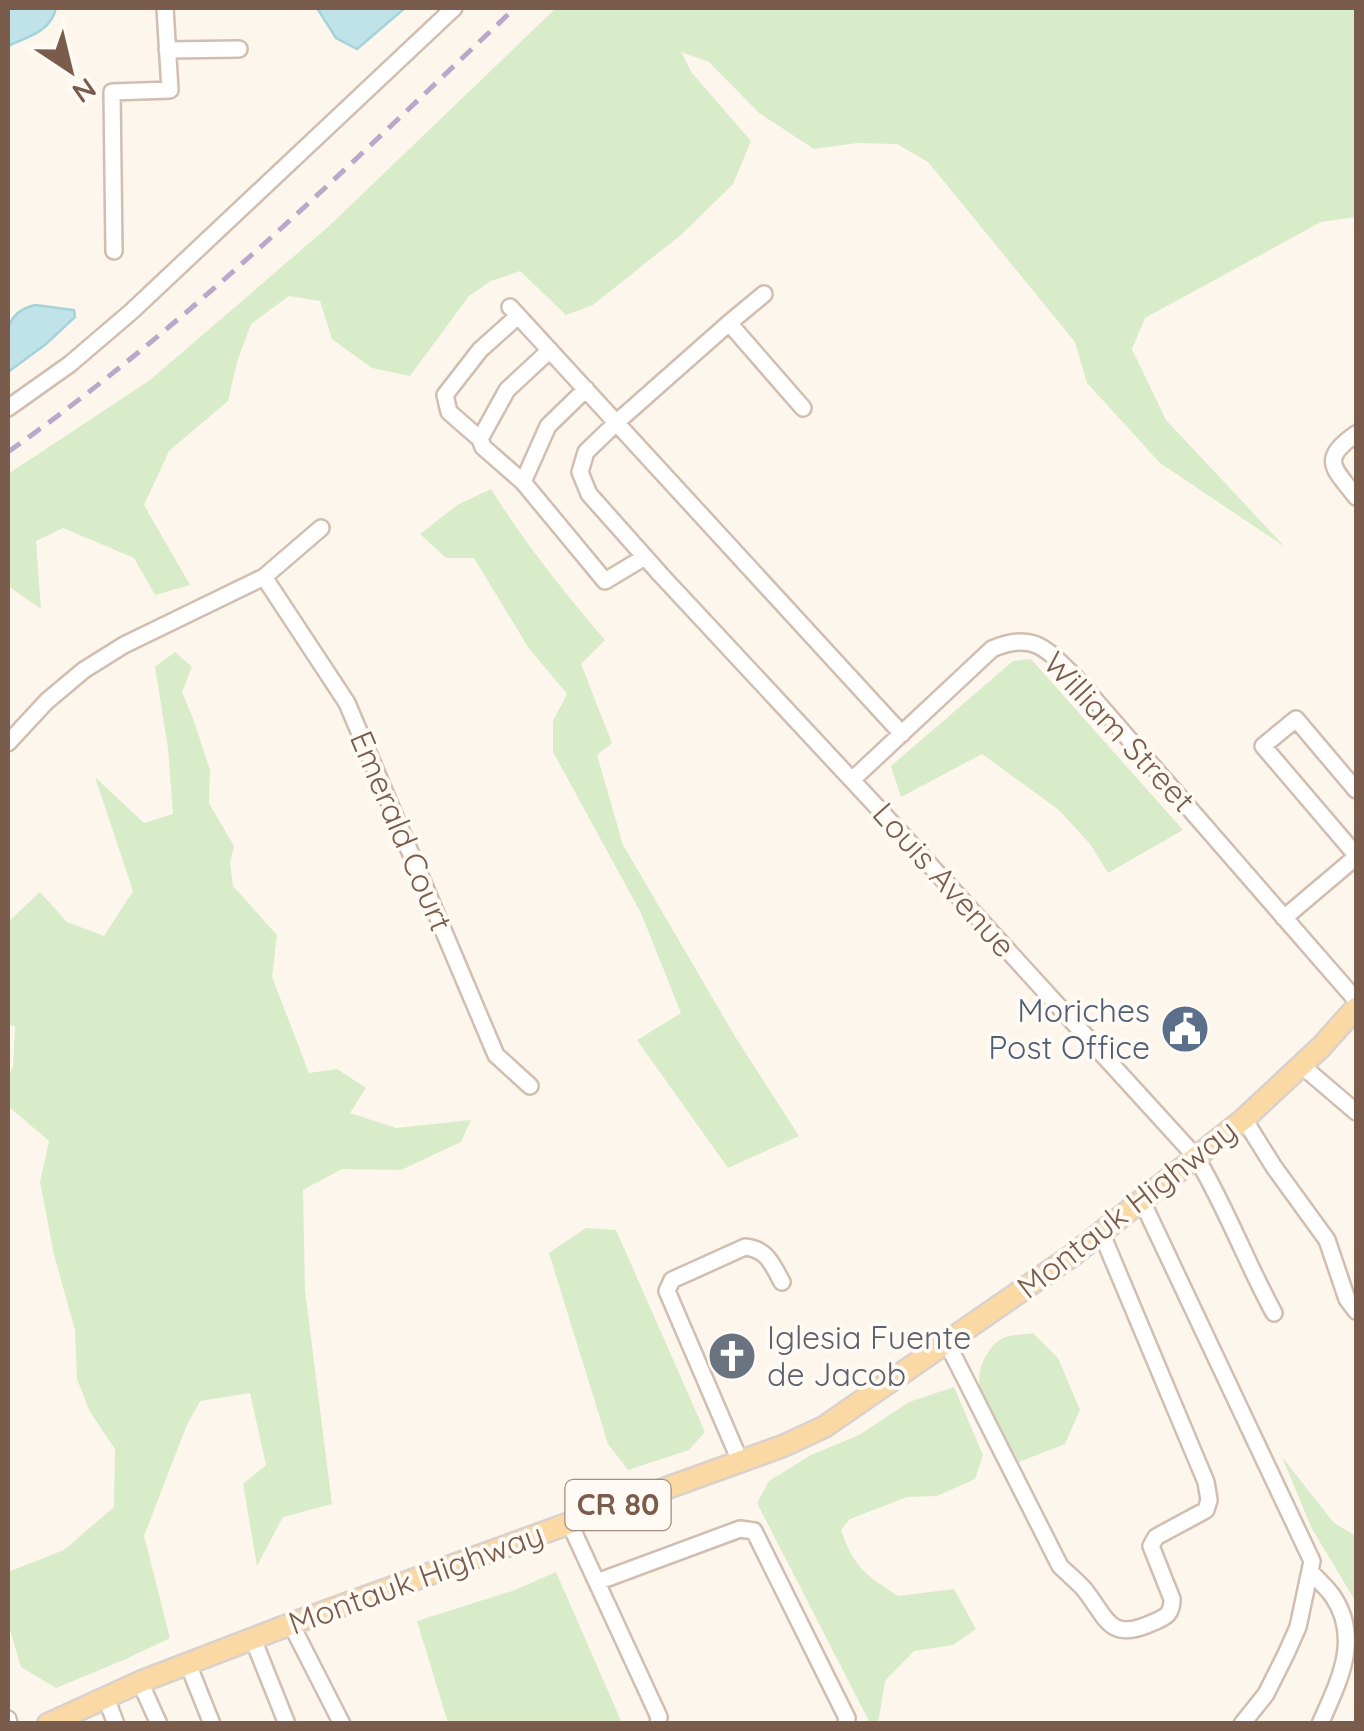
<svg xmlns="http://www.w3.org/2000/svg" width="1364" height="1731" font-family="Quicksand,sans-serif">
	<style>
		.green { fill: #d8ecc9 }
		.water { fill: #bfe3e8; stroke: #a5d3da; stroke-width: 2.5 }
		.lines { fill: none; stroke-linecap: round; stroke-linejoin: round }
		.minor-casing { stroke: #d1beb0; stroke-width: 20 }
		.major-casing { stroke: #dad1cd; stroke-width: 25 }
		.minor { stroke: #fff; stroke-width: 15 }
		.major { stroke: #fbd9a5; stroke-width: 20 }
		.rail { stroke: #b9a8c9; stroke-width: 5; stroke-dasharray: 15 10; stroke-linecap: butt }
		.labels { text-anchor: middle; stroke-width: 8; stroke-linejoin: round; paint-order: stroke }
		.shield { fill: #fffaf3; stroke: #a28b7f; stroke-width: 2.5 }
		.shield-label { font-size: 30px; font-weight: bold; fill: #7a5c4d }
		.street-label { font-size: 32px; fill: #7a5c4d; stroke: #fffaf3 }
		.service-label { font-size: 32px; fill: #4e5e75; stroke: #fffaf3; text-anchor: end }
		.worship-label { font-size: 32px; fill: #5b616d; stroke: #fffaf3; text-anchor: start }
	</style>
	<rect width="100%" height="100%" fill="#fdf6ec"/>
	<!-- green -->
	<path class="green" d="M556,8h800v209l-35,5 -176,96 -13,31 34,71 119,127 -125,-84 -73,-80 -12,-41 -147,-180 -31,-18 -40,-1 -43,6 -55,-36 -50,-51 -28,-10 11,21 59,68 -18,43 -51,50 -89,71 -27,10 -46,-44 -29,10 -22,15 -59,80 -38,-8 -40,-29 -12,-38 -31,-5 -38,28 -14,38 -9,39 -59,50 -25,54 46,80 -35,10 -21,-37 -71,-30 -27,13 5,68 -33,-23v-112l142,-94 178,-153z
		M491,489c33,53 73,103 114,151l-24,24 31,79 -15,12 26,90 113,193 63,98 -71,32 -91,-128 44,-27 -40,-100 -88,-161v-31l14,-27 -39,-47 -54,-89h-28l-26,-24 37,-29z
		M175,652l17,15 -10,25 12,29 16,49 -1,33 25,43 -4,16 3,24 44,49 -5,42 37,96 28,-4 29,19 -16,25 46,15 75,-8 -10,22 -60,28 -59,-1 -39,21 2,100 27,214 -49,13 -26,49 -14,-82 23,-19 -16,-72 -50,8 -14,26 -42,109 26,102 -44,21 -70,29 -35,-21 -13,-44v-51l56,-22 50,-43 1,-58 -25,-37 -13,-33 -2,-49 -21,-75 -14,-73 9,-41 -41,-35v-30l5,-9 2,-41 -7,-1v-103l32,-30 27,30 37,14 29,-45 -38,-114 49,46 29,-9 -5,-66 -13,-81z
		M1031,659l152,171 -75,43 -18,-29 -31,-34 -77,-56 -81,43 -10,-31 122,-105z
		M586,1228l30,2 89,202 -16,18 -61,20 -20,-26 -59,-191z
		M1033,1333l25,25 22,52 -15,34 -46,18 -39,-72c-4,-17 5,-41 21,-51 8,-5 23,-4 32,-6z
		M954,1387l29,68 -8,24 -38,17 -30,1 -57,22 -9,11c13,38 25,45 57,66l56,-7 22,40 -23,16 -39,6 -29,30 -7,42h-8l-113,-220 12,-22 42,-26 48,-20 50,-33z
		M1282,1457l52,66 22,13v66l-45,-75z
		M556,1572l66,151h-174l-31,-102 98,-31z"/>
	<!-- water -->
	<path class="water" d="M8,8h48c-5,23 -26,28 -46,37l-2,4z
		M317,8h88l-48,41 -21,-11z
		M35,305l39,5 1,7 -29,27 -38,28c-1,-30 -8,-59 27,-67z"/>
	<g class="lines">
		<!-- minor casing -->
		<g class="minor-casing">
			<path id="minor" d="M167,50l72,-1
				M114,251l-2,-159 58,-2 -5,-82
				M510,307l392,427
				M518,316l-38,34 -35,45 4,17 31,27 3,8 40,35 82,99 40,-24
				M729,323l35,-29
				M8,408l62,-44 62,-53 322,-303
				M803,408l-74,-85 -112,99 -31,30 -6,20 9,22 72,81 216,232 319,350c30,50 50,105 78,156
				M1356,434c-37,26 -22,34 0,63
				M480,439l27,-49 43,-40
				M523,482l25,-56 38,-37
				M264,577l83,126 149,352 34,31
				M8,743l39,-42 37,-31 40,-25 140,-68 57,-49
				M852,780l140,-131c42,-18 54,0 83,28l281,323
				M1356,790l-60,-71 -33,27 93,109
				M1284,918l72,-61
				M1301,1065l55,47
				M1244,1119l30,48 53,73 20,59 9,12
				M1141,1199l171,362 -14,66 -12,27 -20,40 -24,30
				M947,1343l113,223c8,8 17,15 24,23 24,30 25,54 70,33 12,-5 18,-8 18,-23l-21,-53 5,-9 50,-27 3,-10 -3,-18 -105,-250
				M740,1461l-73,-170 5,-11 73,-33c22,2 27,17 37,35
				M569,1522l90,195 -1,7
				M1310,1571c7,8 15,15 22,24 30,43 7,86 -12,129
				M597,1582l143,-53 14,2 93,187 -1,6
				M291,1624l51,100
				M253,1639l34,85
				M188,1664l24,60
				M140,1682l19,42
				M106,1698l10,26
				M8,1719l1,5"/>
		</g>
		<!-- major casing -->
		<g class="major-casing">
			<path id="major" d="M48,1724l92,-42 151,-58 492,-178 41,-19 249,-172 171,-136 77,-72 35,-39"/>
		</g>
		<!-- minor -->
		<use href="#minor" class="minor"/>
		<!-- major -->
		<use href="#major" class="major"/>
		<!-- rail -->
		<path class="rail" d="M8,452c184,-130 344,-290 507,-444"/>
	</g>
	<!-- icons -->
	<defs>
		<g id="civic-disc" transform="scale(2.5)"><circle r="9.5" fill="#5c6f8a" stroke="#fffaf3"/><path d="M-.6-6.5H3V-4.5H.6V-3L4-1V1h2V6H-6V1h2V-1L-.6-3ZM-1.2 2.5V6h2.4V2.5Z" fill="#fff"/></g>
		<g id="church-disc" transform="scale(2.5)"><circle r="9.5" fill="#6b7280" stroke="#fffaf3"/><path d="M-1.2-6h2.4v3.5h3.3v2.4h-3.3V6h-2.4V-.1h-3.3v-2.4h3.3Z" fill="#fff"/></g>
	</defs>
	<g fill-rule="evenodd">
		<use href="#civic-disc" x="1185" y="1029"/>
		<use href="#church-disc" x="732" y="1356"/>
	</g>
	<g class="labels">
		<!-- shield labels -->
		<rect class="shield" x="565.5" y="1480" width="105" height="50" rx="8"/>
		<g class="shield-label">
			<text x="618" y="1515">CR 80</text>
		</g>
		<!-- street labels -->
		<g class="street-label">
			<text transform="translate(1119 732) rotate(47)" y="11">William Street</text>
			<text transform="translate(401 831) rotate(67)" y="11">Emerald Court</text>
			<text transform="translate(944 880) rotate(48)" y="11">Louis Avenue</text>
			<text transform="translate(1127 1209) rotate(-38)" y="11">Montauk Highway</text>
			<text transform="translate(416 1579) rotate(-20)" y="11">Montauk Highway</text>
		</g>
		<!-- service labels -->
		<g class="service-label">
			<text x="1150" y="1022">Moriches<tspan x="1150" dy="37">Post Office</tspan></text>
		</g>
		<!-- worship labels -->
		<g class="worship-label">
			<text x="767" y="1349">Iglesia Fuente<tspan x="767" dy="37">de Jacob</tspan></text>
		</g>
	</g>
	<!-- border -->
	<rect width="1364" height="1731" fill="none" stroke="#7a5c4d" stroke-width="20"/>
	<!-- north arrow -->
	<g transform="translate(70 70) rotate(145)" stroke="#fffaf3" stroke-width="8" paint-order="stroke">
	<path d="M0-8L18 38L0 25L-18 38Z" fill="#7a5c4d"/>
	<text y="-15" font-size="28" font-weight="bold" text-anchor="middle" fill="#7a5c4d">N</text>
	</g>
</svg>
